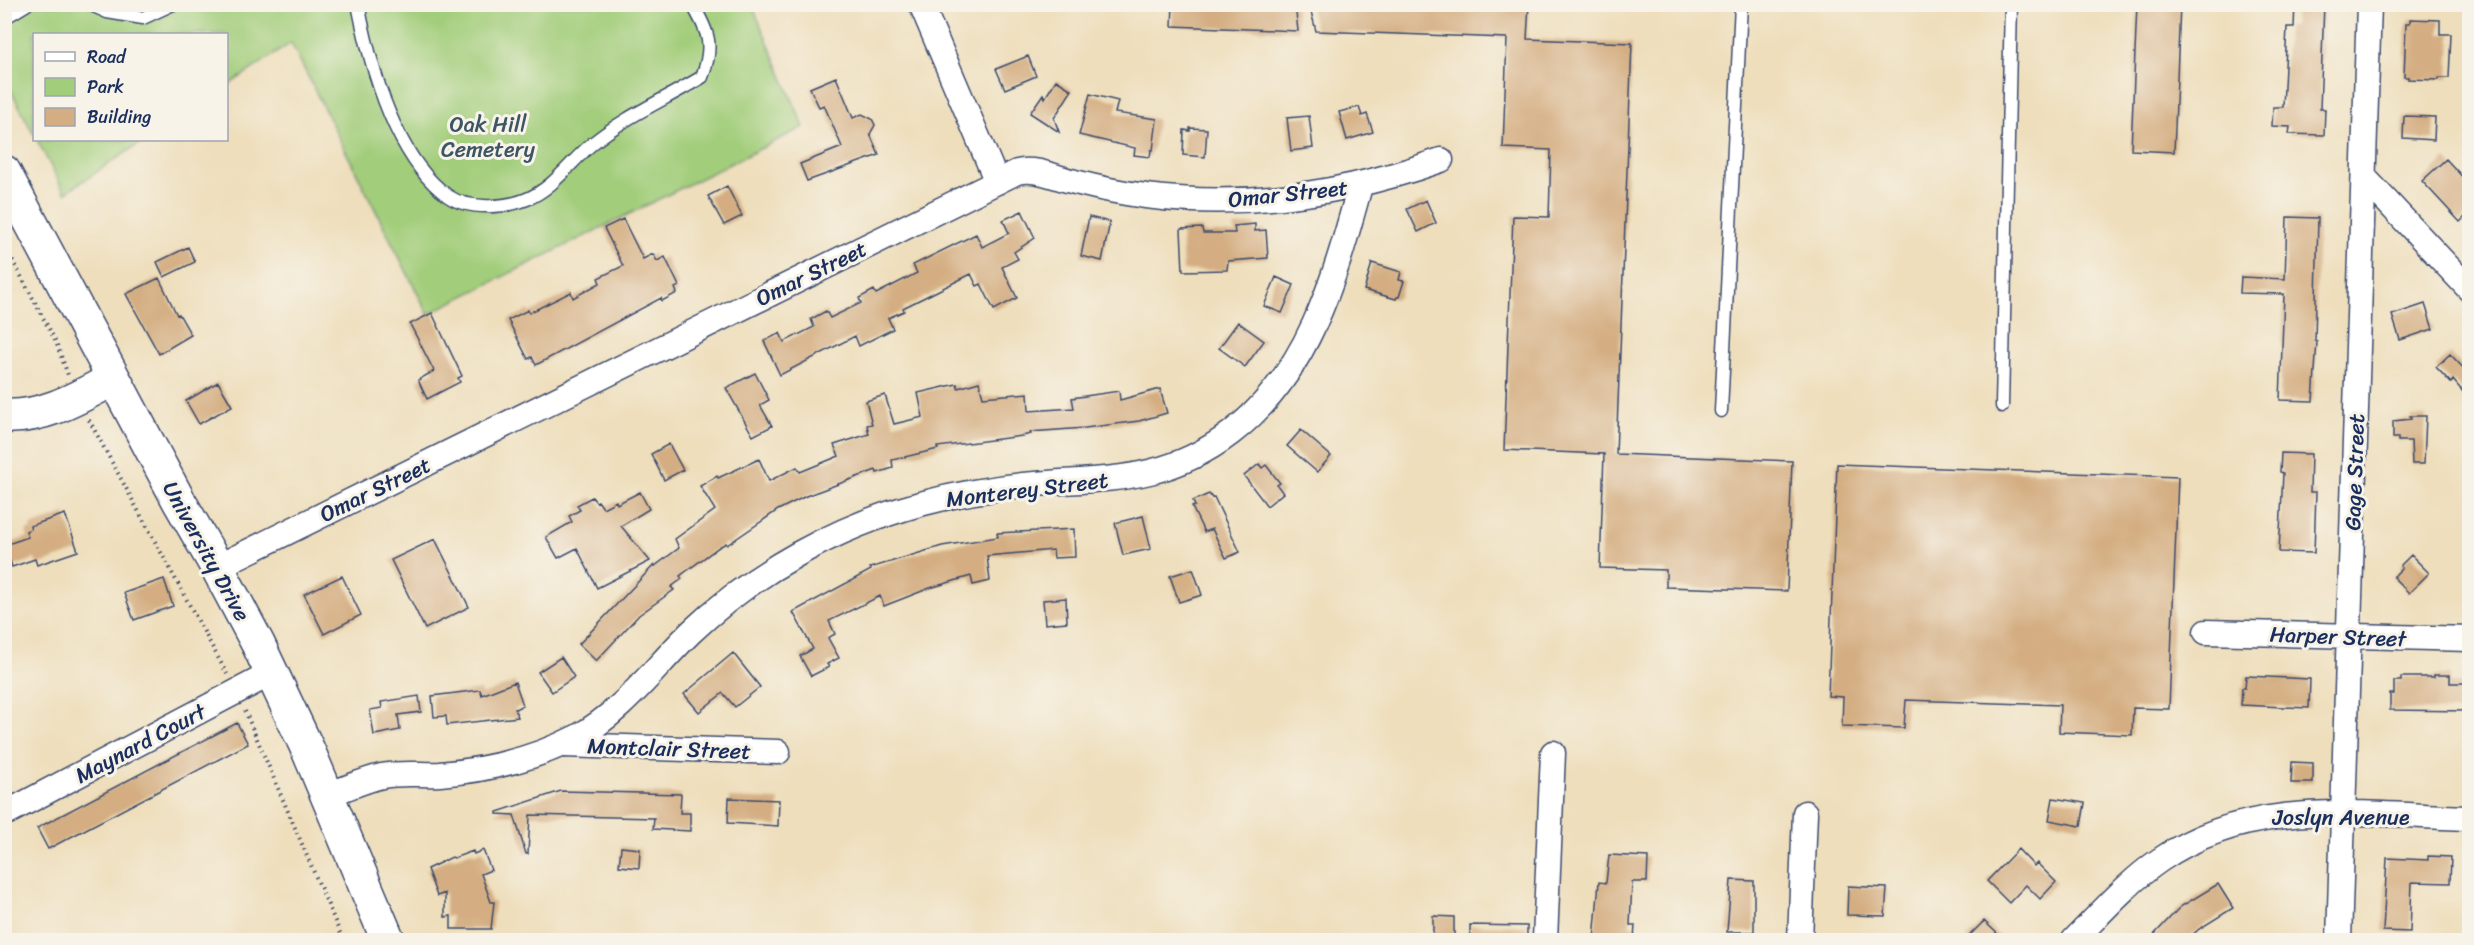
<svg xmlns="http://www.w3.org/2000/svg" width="2474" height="945" font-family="Sriracha,sans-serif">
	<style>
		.green { fill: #a2cd7a; stroke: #5e7e6c; stroke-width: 1.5 }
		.building { fill: #d4ae82 }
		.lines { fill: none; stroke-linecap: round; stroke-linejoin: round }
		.service-casing { stroke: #3b496c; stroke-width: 15 }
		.minor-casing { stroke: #3b496c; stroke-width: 27 }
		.secondary-casing { stroke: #3b496c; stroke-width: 36 }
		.trunk-casing { stroke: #3b496c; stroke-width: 36 }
		.path { stroke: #3b496c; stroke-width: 4; stroke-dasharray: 1.5 4.5; stroke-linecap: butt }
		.service { stroke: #fff; stroke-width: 12 }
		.minor { stroke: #fff; stroke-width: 24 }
		.secondary { stroke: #fff; stroke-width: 33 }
		.trunk { stroke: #fff; stroke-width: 33 }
		.labels { text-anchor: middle; stroke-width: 6; stroke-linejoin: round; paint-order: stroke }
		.park-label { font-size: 22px; fill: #3d5665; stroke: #f7f3e8 }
		.street-label { font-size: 22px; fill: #1b2f5e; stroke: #f7f3e8 }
	</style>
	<rect width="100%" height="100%" fill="#f7f3e8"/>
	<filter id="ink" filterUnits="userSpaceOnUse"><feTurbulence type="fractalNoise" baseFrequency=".0167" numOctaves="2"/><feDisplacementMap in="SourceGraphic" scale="12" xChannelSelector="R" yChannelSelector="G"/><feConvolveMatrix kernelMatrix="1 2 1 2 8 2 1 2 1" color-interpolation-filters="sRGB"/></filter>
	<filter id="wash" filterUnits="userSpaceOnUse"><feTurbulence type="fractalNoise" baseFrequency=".008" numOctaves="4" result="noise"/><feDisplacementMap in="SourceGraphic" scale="24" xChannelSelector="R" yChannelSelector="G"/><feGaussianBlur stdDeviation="1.35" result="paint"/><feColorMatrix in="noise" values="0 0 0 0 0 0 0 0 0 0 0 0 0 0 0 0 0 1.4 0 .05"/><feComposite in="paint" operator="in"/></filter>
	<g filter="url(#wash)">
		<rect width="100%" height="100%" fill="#eedebc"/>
		<!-- green -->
		<path class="green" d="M4,5h748l52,122 -376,187 -137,-271 -64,43 -1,-52h-192v101l-29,-56z
			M37,140h108l-80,53z"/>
		<g id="blocks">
			<!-- building -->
			<path class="building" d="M1173,4h122l3,27 -126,-5z
				M1309,4h220l-2,35 105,4 -16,411 176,7 -5,130 -121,-4v-17l-66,-2 4,-114 -100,-4 9,-234 36,1 2,-67 -48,-2 4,-110 -191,-7z
				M2137,4h43l-6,148 -43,-2z
				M2295,4h29l-4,105h5l-1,26 -35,-1 1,-7 -18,-1 1,-19h10l4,-80h7z
				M2410,19l30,1v14h11l-2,44h-10v2l-31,-1 1,-2h-5l2,-54h4z
				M1028,56l8,20 -31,13 -9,-20z
				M836,77l17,41 9,-4 10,5 3,6 -5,9 9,21 -72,26 -7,-17 42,-17 -18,-42 -5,2 -9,-19z
				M1056,80l16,10 -18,28 5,14 -29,-19 13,-19 2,4z
				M1090,94l28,7 -3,12 42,6 -4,31h-2l-1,7 -16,-2 1,-7 -56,-13z
				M1359,107l3,9 5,-2 6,18 -26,8 -8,-28z
				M1309,116l4,32 -22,3 -4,-33z
				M2404,116l31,1 -1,23 -31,-2z
				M1190,128l17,1 -2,28 -22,-2 1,-25 6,1z
				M2446,159l23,25v29l-9,9 -38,-41z
				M727,186l15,30 -18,9 -16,-29z
				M1426,200l10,23 -18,9 -11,-23z
				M1022,211l13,27 -21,14 4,7 -16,8 15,31 -23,12 -13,-26 -4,2 -6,-12 -68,34 1,3 -16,7 5,11 -34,17 -4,-10 -75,39 -16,-34 16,-8 4,9 30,-15 -3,-8 15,-8 4,7 31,-15 -2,-5 15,-8 2,4 41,-21 -4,-8 63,-31 6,13 27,-14 -6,-13z
				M1089,217l21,5 -8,39 -21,-5z
				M2287,217l31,1 -3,123h2l-4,60 -33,-1 4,-106 -44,-1 1,-16 44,2z
				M623,219l20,40 10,-5 4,7 8,-4 14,29 -4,2 2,5 -15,8 -1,-3 -125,67 -4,-8 -4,2 -20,-39 20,-10 1,3 42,-21 2,6 27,-15 -2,-5 25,-12 -19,-38z
				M1255,224v7l11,-1 2,28 -40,3 -1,9 -44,1 -2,-42 21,-1 1,5h32l-1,-7z
				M188,247l7,15 -31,15 -7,-15z
				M1372,263l29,9 -2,8 5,1 -5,16h-2l-1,2 -32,-9z
				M1276,277l18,8 -12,28 -18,-7z
				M159,278l18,37 2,-1 12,21 -32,19 -33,-60z
				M2425,304l8,25 -33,11 -8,-25z
				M432,313l30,63 -4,2 2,4 -33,17 -9,-19 16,-9 -24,-47z
				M1238,322l26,19 -19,26 -26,-19z
				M2450,354l19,20v25l-16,-19 -2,3 -15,-16z
				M755,373l14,27 -9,5 12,21 -19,10 -27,-48z
				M218,382l14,24 -33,18 -13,-23z
				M979,382l4,15 45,-4 1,18 45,-3 -2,-10 47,-7 1,9 40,-11 7,24 -28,8 -54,7 -55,4 1,2 -9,2 -85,11 1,2 -46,11 1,8 -16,5 -1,-3 -70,26 -28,14 -51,35 -1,-2 -7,4 -39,29 2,3 -11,8 3,3 -35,25 -43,46 -17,-17 75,-79 1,1 24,-18 -4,-9 40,-29 -15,-24 17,-10 1,2 41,-19 10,22 28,-14 3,5 39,-16 -5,-11 35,-11 -2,-9 5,-1 -6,-23 19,-6 9,29 29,-7 -5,-24 39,-9 1,4z
				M2410,416h16l-2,48h-12l-1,-23h-13v-3h-5v-17l18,-2z
				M1301,430l30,26 -14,16 -30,-26z
				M669,444l14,26 -19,10 -13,-26z
				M2281,453l30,1 -1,38h6l-2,61 -35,-1 4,-79 -3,-1z
				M1259,464l3,4 4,-3 14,18 -3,2 6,8 -16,13 -23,-30z
				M1837,464l341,13 -9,232 -36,-1 -1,27 -73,-3 1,-27 -154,-5 -2,28 -62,-2 1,-29 -15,-1z
				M640,492l9,17 -28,17 29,35 -53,27 -20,-40 -19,10 -12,-21 26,-15 -3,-6 11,-6 -3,-5 15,-8 4,5 2,-1 5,7 13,-7 1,3z
				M1209,494l3,4 2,-1 26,55 -14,6 -14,-29 -8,3 -12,-25 3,-1 -2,-5z
				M65,514l13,37 -41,14 -2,-6 -23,8 -7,-22 23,-8 -2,-6 5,-2 -1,-3z
				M1143,516l8,33 -28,6 -8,-32z
				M1074,529l1,28 -21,1 -1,-8 -66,6 3,25 -17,4 -2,-9 -41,12 -46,18 -4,-10 -51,25 6,13 -7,4 11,20 -12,6 2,3 -18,9 -11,-20 13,-7 -20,-37 78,-42 -1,-2 72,-22 56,-9 -1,-4z
				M435,539l34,68 -44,22 -34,-69z
				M2411,555l18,18 -20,20 -16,-16 9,-9 -2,-2z
				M1193,569l9,26 -23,7 -9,-26z
				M342,576l19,39 -37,19 -20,-40z
				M164,579l9,27 -39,14 -10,-27z
				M1066,598l1,24 -22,2 -2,-24z
				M733,653l27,34 -25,20 -12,-14 -24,19 -15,-18z
				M561,657l13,20 -22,15 -14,-20z
				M2434,675h16v8h19v28l-79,-1v-16h4v-13h7v-4h33z
				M2246,676l64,3 -1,29 -68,-3 1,-17h3z
				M515,682l8,23 -8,4 3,8 -71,8 -1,-9 -12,1 -2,-21 48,-6 2,5z
				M419,696l2,16 -23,3 2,15 -26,5 -4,-25 12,-2 -1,-6z
				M237,723l11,21 -200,105 -11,-21z
				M2292,762l21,1v20h-22z
				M561,791l120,3 -1,19h10v18l-37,-2 1,-11 -124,-3 -2,39h-2l-12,-39 -17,-1v-2z
				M729,798l50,2 -1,26 -50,-3z
				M2053,798l32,5 -4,23 -32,-6z
				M621,847l19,2 -1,19 -20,-2z
				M2018,849l16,17 3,-3 19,19 -16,17 -14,-14 -17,18 -22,-22z
				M483,850l8,20 -10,4 10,28h3l-3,27h-40v-13l-6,1v-24l-8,3 -10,-27 25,-12 2,1 19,-7 1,3z
				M1609,855l39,2 -1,25h-15l-2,43h5l-1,15h-40l5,-58 7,1z
				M2428,856l23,1 -1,26 -38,-1 -2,50 -27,-1 4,-73 41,2z
				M1731,880l23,1v51h-27z
				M2218,884l15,24 -34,21 -12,11h-38l31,-33z
				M1848,886l39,2 -2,28 -38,-1z
				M1433,916l21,1v20l-21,-1z
				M1984,921l20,19h-39z
				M1470,925l57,1v14h-57z"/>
		</g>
	</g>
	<g filter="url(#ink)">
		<use href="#blocks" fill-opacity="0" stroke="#3b496c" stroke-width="1.5"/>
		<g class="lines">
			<!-- service casing -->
			<g class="service-casing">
				<path id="service" d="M89,4l18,8 36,6 30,-14
					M358,4c12,61 37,154 90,192 20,14 57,12 79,3 27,-11 44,-38 66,-56 33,-27 73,-44 109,-66 12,-31 7,-45 -10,-73
					M4,18l23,-14
					M2002,406l9,-402
					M1721,411l20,-407"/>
			</g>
			<!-- minor casing -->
			<g class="minor-casing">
				<path id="minor" d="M921,4l76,178
					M2364,177l106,113
					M217,567l800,-395c19,-5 39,6 58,10 23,6 47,11 71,14 102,13 199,-2 295,-36
					M2206,632l264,7
					M563,745l215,7
					M327,795c18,-6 37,-15 55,-19 20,-4 39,-1 58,-2 48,-4 94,-15 137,-37 46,-25 77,-69 114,-105 63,-60 145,-105 229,-128 38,-10 76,-17 115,-20 75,-6 132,-2 196,-51 79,-60 104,-157 129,-247
					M8,812l264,-139
					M1545,940l8,-187
					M1800,940l5,-127
					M2074,940c27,-27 54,-58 86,-80 92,-64 204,-45 310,-42
					M2339,940l30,-936"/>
			</g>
			<!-- secondary casing -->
			<g class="secondary-casing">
				<path id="secondary" d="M4,172l175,329 38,66 41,77 50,106 80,190"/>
			</g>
			<!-- trunk casing -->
			<g class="trunk-casing">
				<path id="trunk" d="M4,416c41,2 75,-19 109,-37"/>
			</g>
			<!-- path -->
			<path class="path" d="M4,244l52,98 12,33
				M89,420l138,254
				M245,711l98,229"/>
			<!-- service -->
			<use href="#service" class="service"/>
			<!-- minor -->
			<use href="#minor" class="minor"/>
			<!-- secondary -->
			<use href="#secondary" class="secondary"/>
			<!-- trunk -->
			<use href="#trunk" class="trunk"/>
		</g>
	</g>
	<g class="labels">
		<!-- park labels -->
		<g class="park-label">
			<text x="488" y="132">Oak Hill<tspan x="488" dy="25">Cemetery</tspan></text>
		</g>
		<!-- street labels -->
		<g class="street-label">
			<text transform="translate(1288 193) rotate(-6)" y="8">Omar Street</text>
			<text transform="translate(811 273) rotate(-26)" y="8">Omar Street</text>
			<text transform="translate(2354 472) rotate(-88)" y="8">Gage Street</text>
			<text transform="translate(375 489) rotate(-26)" y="8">Omar Street</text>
			<text transform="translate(1027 489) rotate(-7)" y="8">Monterey Street</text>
			<text transform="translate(207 551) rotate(61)" y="8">University Drive</text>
			<text transform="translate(2338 636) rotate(2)" y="8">Harper Street</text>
			<text transform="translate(140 743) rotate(-28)" y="8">Maynard Court</text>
			<text transform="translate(669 748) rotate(2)" y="8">Montclair Street</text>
			<text x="2341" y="825">Joslyn Avenue</text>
		</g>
	</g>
	<!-- margin -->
	<rect width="2474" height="945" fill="none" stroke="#f7f3e8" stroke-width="24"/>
	<!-- legend -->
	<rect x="33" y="33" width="195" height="108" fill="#f7f3e8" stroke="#9fa5b1" stroke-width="1.5"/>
	<rect x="45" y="52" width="30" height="9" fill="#ffffff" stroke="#9fa5b1" stroke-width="1.5"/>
	<text x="87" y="63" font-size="18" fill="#1b2f5e">Road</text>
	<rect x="45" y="78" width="30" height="18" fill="#a2cd7a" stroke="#9fa5b1" stroke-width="1.5"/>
	<text x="87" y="93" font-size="18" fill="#1b2f5e">Park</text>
	<rect x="45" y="108" width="30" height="18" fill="#d4ae82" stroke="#9fa5b1" stroke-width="1.5"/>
	<text x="87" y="123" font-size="18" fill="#1b2f5e">Building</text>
</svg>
